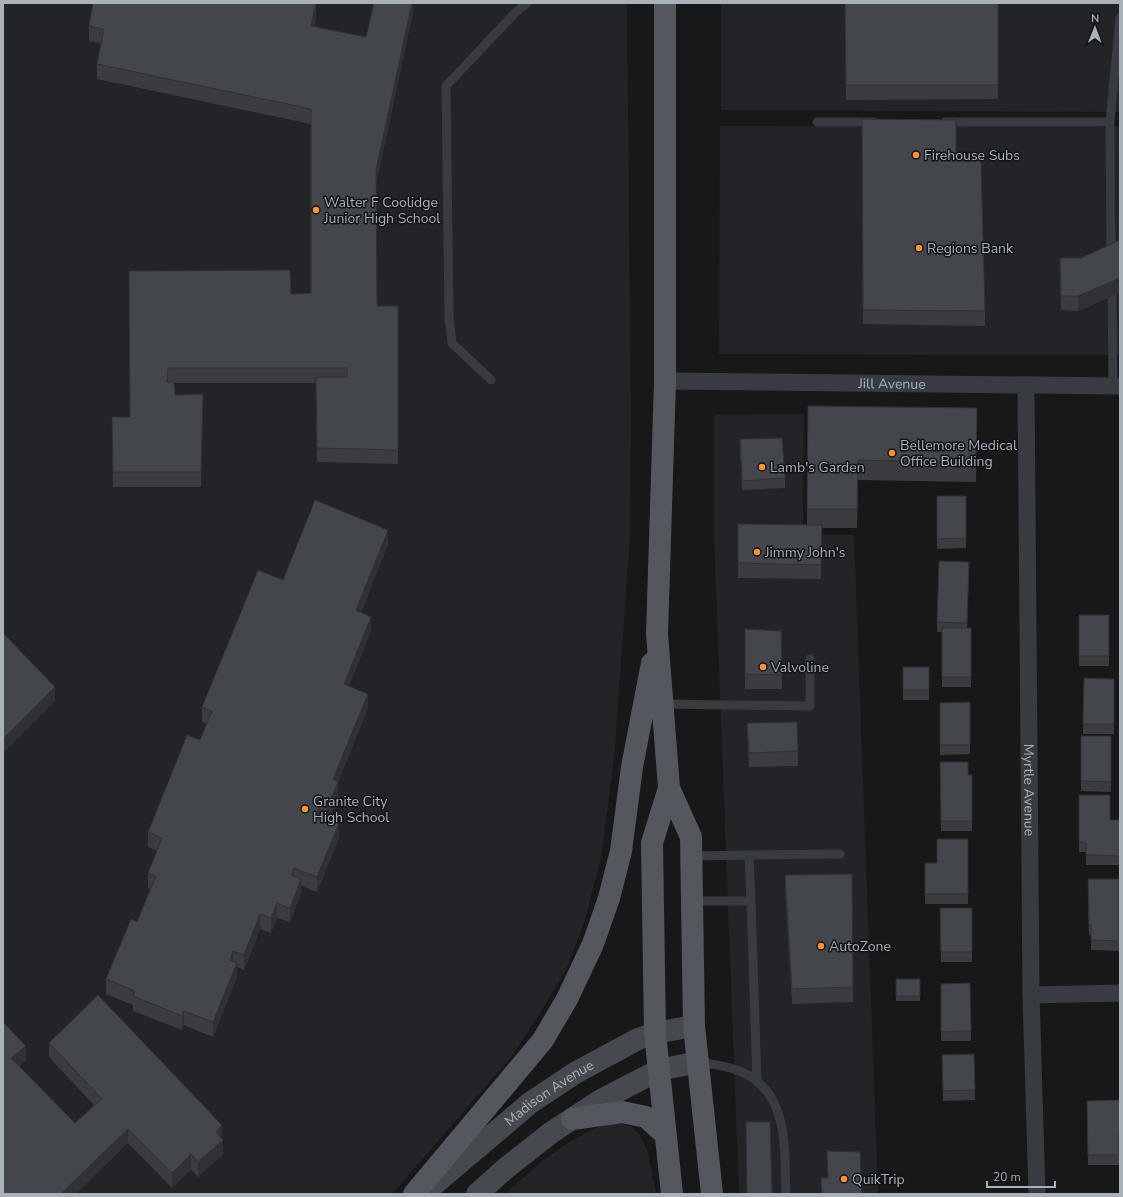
<svg xmlns="http://www.w3.org/2000/svg" width="1123" height="1197" font-family="'Nunito Sans',sans-serif">
	<style>
		.built { fill: #232427 }
		.lines { fill: none; stroke-linecap: round; stroke-linejoin: round }
		.service { stroke: #383b3f; stroke-width: 9 }
		.minor { stroke: #383b3f; stroke-width: 17 }
		.secondary { stroke: #464a4f; stroke-width: 22 }
		.primary { stroke: #54585e; stroke-width: 22 }
		.wall { fill: #3a3c40 }
		.shaded-wall { fill: #2f3134 }
		.building { fill: #43464a; stroke: #2f3134 }
		.poi-dot { fill: #f99330; stroke: #121315; stroke-width: 1.5 }
		.labels { text-anchor: middle; stroke-width: 3; stroke-linejoin: round; paint-order: stroke }
		.poi-label { font-size: 14px; fill: #a9b1ba; stroke: #121315; text-anchor: start }
		.street-label { font-size: 14px; fill: #a9b1ba; stroke: #121315 }
	</style>
	<rect width="100%" height="100%" fill="#17181a"/>
	<!-- built -->
	<path class="built" d="M3,3h624l4,415 -1,120 -16,221 -13,99 -16,62 -19,50 -28,46 -26,40 -120,138h-389z
		M721,3h399v109l-399,-2z
		M720,126l400,1v228l-401,-1z
		M804,414l-1,121h51l24,659h-139l-25,-656v-123z
		M616,1123l14,3 10,9 8,17 8,42h-151l36,-32 30,-21 29,-15z"/>
	<g class="lines">
		<!-- service -->
		<path class="service" d="M817,122h57
			M945,122h165l10,-104
			M1110,122l1,135
			M1112,286l1,100
			M491,380l-39,-37 -3,-26 -3,-231 69,-73 12,-10
			M662,704l148,2v-47
			M749,855l91,-1
			M691,856l58,-1 2,46
			M692,901h59l6,180
			M698,1062c11,2 24,3 36,7 56,18 50,77 52,125"/>
		<!-- minor -->
		<g class="minor">
			<path id="s1" d="M665,381l455,5"/>
			<path id="s2" d="M1026,385l5,610 6,199"/>
			<path d="M1031,995l89,-2"/>
		</g>
		<!-- secondary -->
		<g class="secondary">
			<path id="s3" d="M423,1194l107,-91 45,-30 63,-34 17,-6 39,-7"/>
			<path d="M477,1194l29,-26 46,-36 49,-32 58,-30 39,-8"/>
		</g>
		<!-- primary -->
		<path class="primary" d="M665,3v378l-8,253 12,154 22,49 3,189 18,168
			M669,788l-17,55 3,190 17,161
			M572,1119l50,-7 24,5 20,18
			M414,1194l129,-154 24,-41 26,-55 16,-46 12,-47 11,-84 20,-104"/>
	</g>
	<!-- wall -->
	<path class="wall" d="M316,3v13l-2,11 52,10 47,-34v9l-37,172 1,122h21v158l-81,-2 -1,-79h-142l1,12 28,-1 -2,93h-88l-1,-70h18l-1,-146 162,23 20,-1v-169l-214,-45v-15l4,-21 -12,-2v-15z
		M845,3h153v96l-152,1z
		M862,119l94,42 29,150v15l-122,-2z
		M1120,240v53l-42,18 -17,-1 -1,-52h21z
		M808,406l169,2 -1,74 -118,-2 -1,48h-35l-1,51 -83,-1v-54l69,1z
		M740,439l45,39v10l-43,2z
		M937,496h29v52l-29,1z
		M388,544l-27,69 10,18 -22,55 19,22 -30,74v14l-9,23 10,19 -22,54 -16,-6v8l-11,28 -13,-4 -6,15 -11,-4 -16,41 -7,-3v10l-24,60 -29,-12 -2,5 -49,-19v-6l-27,-11v-15l31,-57 13,-33 -2,-1v-15l9,-22 -9,-4v-15l52,-92 7,-16 -5,-2v-15l81,-127z
		M969,572l-2,56h4v59h-29v-55h-5v-10z
		M1079,615h30v51h-30z
		M745,629l36,2 1,58h-37z
		M903,667h26v33h-26z
		M1084,678l30,1v55h-31z
		M970,702v52l-30,1v-52z
		M747,723l51,28v15l-49,1z
		M1081,736h30v56l-30,-1z
		M940,762l28,13h4v56h-31z
		M1079,795l31,25h10v45h-34v-13h-7z
		M968,839v65h-43v-41h12z
		M852,874l1,128 -61,2 -7,-114v-15z
		M1088,879h31v72l-28,-1v-15h-2z
		M940,908h32v54h-31z
		M896,979h24v22h-24z
		M970,983l1,58h-30v-57z
		M3,1022l23,38 -7,6 56,57 19,-18 -45,-48v-14l173,95 1,16 -25,23 -7,-8 -19,19 -44,-45 -125,51z
		M974,1054l1,46 -32,1 -1,-46z
		M1120,1100v43h-1v22h-31l-1,-64z"/>
	<!-- shaded-wall -->
	<path class="shaded-wall" d="M316,3v13l-5,25v-15z
		M412,3h1v9l-37,173v-15z
		M1120,278v15l-42,18v-15z
		M858,460v20l-1,48v-19z
		M388,530v14l-32,81v-15z
		M371,617v14l-27,68v-15z
		M55,687v14l-52,52v-14z
		M368,694v14l-35,86v-15z
		M338,782v14l-11,26v-14z
		M320,805v15l-4,-6z
		M339,823v15l-22,54v-15z
		M294,868v15l-2,-8z
		M301,879v15l-11,28v-14z
		M277,903v15l-6,15v-15z
		M260,914v15l-16,41v-15z
		M233,951v14l-3,-5z
		M237,963v14l-24,60v-15z
		M184,1011v14l-2,5v-14z
		M26,1046v14l-15,13v-15z
		M222,1125v15h1v14l-25,23v-15l18,-30z
		M128,1129v14l-52,51h-15z
		M191,1154v15l-19,19v-15z"/>
	<!-- building -->
	<path class="building" d="M93,3h223l-5,23 55,11 8,-34h38l-36,167 1,136h21v144l-81,-2 -1,-71h31v-9h-179l-1,14h7l1,13 28,-1 -2,78h-88l-1,-55h18l-1,-146 161,-1 1,24 20,-1v-184l-214,-45 7,-35 -15,-3z
		M845,3h153v82h-152z
		M862,119l94,1v41h25l4,150 -122,-1z
		M1120,240v38l-42,18h-17l-1,-38h21z
		M808,406l169,2 -1,55 -118,-3 -1,49h-50z
		M782,438l3,40 -43,3 -2,-42z
		M937,496h29v42l-29,1z
		M315,500l73,30 -32,80 15,7 -27,67 24,10 -35,85 5,3 -11,26 -7,-3 -4,9 23,9 -22,54 -23,-9 -2,7 9,4 -11,29 -13,-5 -6,15 -11,-4 -16,41 -11,-4 -3,9 7,3 -24,59 -29,-11 -2,5 -49,-20 2,-5 -29,-12 25,-60 6,3 19,-46 -8,-3 14,-35 -14,-6 39,-97 13,5 12,-29 -10,-4 56,-137 25,10z
		M738,524l84,1 -1,40 -83,-2z
		M939,561l30,1 -2,61 -30,-1z
		M1079,615h30v41h-30z
		M942,628h29v49h-29z
		M745,629l36,2 1,44 -37,-1z
		M3,633l52,54 -52,52z
		M903,667h26v23h-26z
		M1084,678l30,1v45h-31z
		M970,702v43h-30v-42z
		M797,722l1,29 -49,2 -2,-30z
		M1081,736h30v46l-30,-1z
		M940,762h28v13h4v46h-31z
		M1079,795h31v25h10v36l-34,-1v-13h-7z
		M937,839h31v55h-43v-31h12z
		M852,874l1,113 -61,2 -7,-114z
		M1088,879h31v62l-28,-1v-15h-2z
		M940,908h32v44h-31z
		M896,979h24v17h-24z
		M970,983l1,48 -30,1v-48z
		M98,995l124,130 -6,7 7,8 -25,22 -7,-8 -19,19 -44,-44 -67,65h-58v-172l23,24 -15,12 64,65 27,-24 -53,-56z
		M974,1054l1,36 -32,1 -1,-36z
		M1120,1100v33h-1v22h-31l-1,-54z
		M746,1122h24l2,72h-25z
		M827,1151l33,1 2,42h-40l-1,-16h7z"/>
	<!-- markers -->
	<g class="poi-dot">
		<circle cx="916" cy="155" r="4"/>
		<circle cx="316" cy="210" r="4"/>
		<circle cx="919" cy="248" r="4"/>
		<circle cx="892" cy="453" r="4"/>
		<circle cx="762" cy="467" r="4"/>
		<circle cx="757" cy="552" r="4"/>
		<circle cx="763" cy="667" r="4"/>
		<circle cx="305" cy="809" r="4"/>
		<circle cx="821" cy="946" r="4"/>
		<circle cx="844" cy="1179" r="4"/>
	</g>
	<g class="labels">
		<!-- poi labels -->
		<g class="poi-label">
			<text x="924" y="160">Firehouse Subs</text>
			<text x="324" y="207">Walter F Coolidge<tspan x="324" dy="16">Junior High School</tspan></text>
			<text x="927" y="253">Regions Bank</text>
			<text x="900" y="450">Bellemore Medical<tspan x="900" dy="16">Office Building</tspan></text>
			<text x="770" y="472">Lamb's Garden</text>
			<text x="765" y="557">Jimmy John's</text>
			<text x="771" y="672">Valvoline</text>
			<text x="313" y="806">Granite City<tspan x="313" dy="16">High School</tspan></text>
			<text x="829" y="951">AutoZone</text>
			<text x="852" y="1184">QuikTrip</text>
		</g>
		<!-- street labels -->
		<g class="street-label">
			<text dy="5" stroke="none"><textPath href="#s1" startOffset="227">Jill Avenue</textPath></text>
			<text dy="5" stroke="none"><textPath href="#s2" startOffset="405">Myrtle Avenue</textPath></text>
			<text dy="5" stroke="none"><textPath href="#s3" startOffset="162">Madison Avenue</textPath></text>
		</g>
	</g>
	<!-- border -->
	<rect width="1123" height="1197" fill="none" stroke="#a9b1ba" stroke-width="8"/>
	<!-- north arrow -->
	<g transform="translate(1095 28) rotate(1)" stroke="#121315" stroke-width="3" paint-order="stroke">
	<path d="M0-3L7 15L0 10L-7 15Z" fill="#a9b1ba"/>
	<text y="-6" font-size="11" font-weight="bold" text-anchor="middle" fill="#a9b1ba">N</text>
	</g>
	<!-- scale -->
	<path d="M987 1181v6h68v-6" fill="none" stroke="#a9b1ba" stroke-width="2"/>
	<text x="993" y="1181" font-size="12" fill="#a9b1ba" stroke="#121315" stroke-width="3" paint-order="stroke">20 m</text>
</svg>
